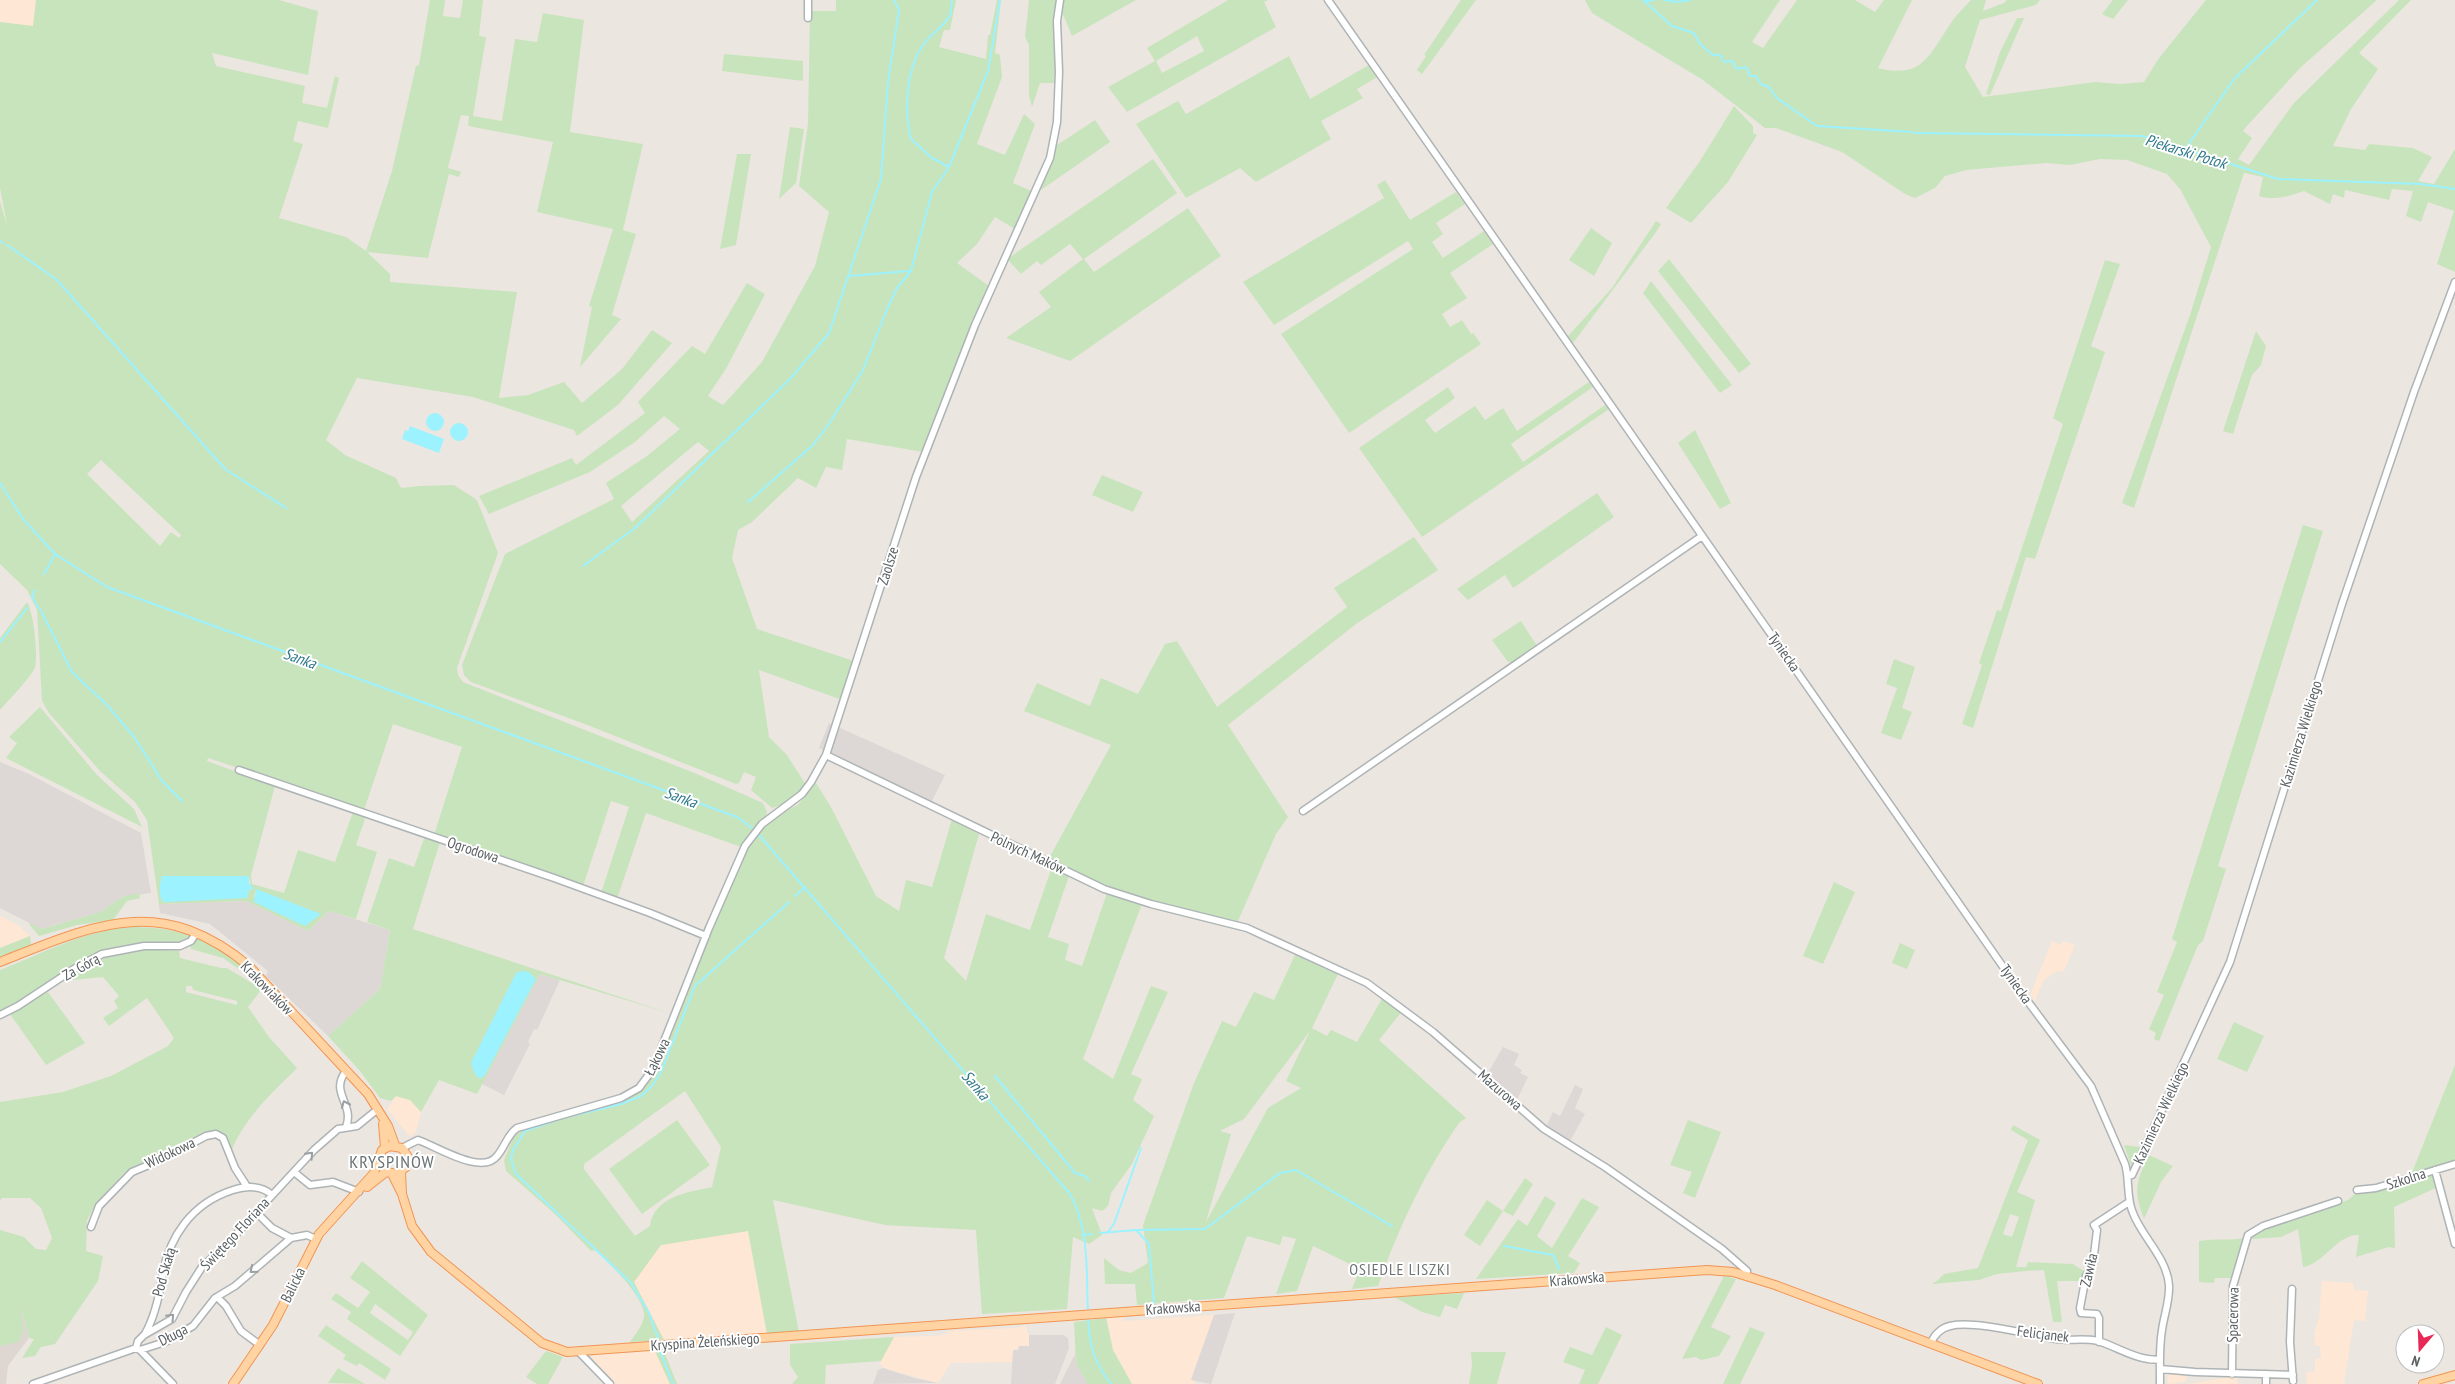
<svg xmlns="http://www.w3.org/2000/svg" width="2455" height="1384" font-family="'PT Sans Narrow',sans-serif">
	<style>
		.commercial { fill: #fee7d4 }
		.industrial { fill: #ddd8d5 }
		.education { fill: #ded7d1 }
		.green { fill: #c8e4bc; fill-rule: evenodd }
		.water { fill: #9df2ff }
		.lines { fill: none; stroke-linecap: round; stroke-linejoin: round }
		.stream { stroke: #9df2ff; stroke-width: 2 }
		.minor-casing { stroke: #aeb4b6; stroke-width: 9 }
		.major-casing { stroke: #f19554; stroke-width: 10 }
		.minor { stroke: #fff; stroke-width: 6 }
		.major { stroke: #ffd4a2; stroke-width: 8 }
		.oneway { stroke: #9b9fa0 }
		.labels { text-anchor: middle; stroke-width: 4; stroke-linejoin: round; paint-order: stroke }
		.street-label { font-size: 15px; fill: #595f61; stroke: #fff }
		.water-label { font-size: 16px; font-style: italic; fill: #327a8d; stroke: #fff }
		.neighbourhood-label { font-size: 16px; letter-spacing: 1px; fill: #6a7273; stroke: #fff }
		.quarter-label { font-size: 18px; letter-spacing: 1px; fill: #6a7273; stroke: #fff }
	</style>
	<rect width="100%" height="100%" fill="#ece6e0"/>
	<!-- commercial -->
	<path class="commercial" d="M0,0h36l-3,27 -33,-5z
		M0,916l18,9 12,11 -30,12z
		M2052,941l9,4 2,-4 12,4 -11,26 -8,1 -13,9 -8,20 -5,-6z
		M396,1096l14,4 11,12 -5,20 -6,5 -23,-28z
		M748,1231l19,103 -103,6 -30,-58 27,-37z
		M2322,1281l31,2 1,7 14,1 -3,30 -11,-1 -10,64h-38l1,-12h8v-13h6l-1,-13h-5l-1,-11 5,-18z
		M1214,1315l-23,64 4,2 -1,3h-62l-19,-34 -6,-32 16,-1v4z
		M1025,1325l4,10v11l-16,4v12l-62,1 -13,20 -55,-15 -3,-5 14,-26 40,-1 13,-2v-3l70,-3z
		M655,1351l15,33h-56l-24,-24 3,-5z
		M2167,1370l20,2 -1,10 -18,2z
		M2237,1377l1,7h-50l34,-6z"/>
	<!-- industrial -->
	<path class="industrial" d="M829,723l116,52 -14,28 -112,-55z
		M0,762l29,12 112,59 10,60 -29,4 -22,15 -59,17 -41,-21z
		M246,901l62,30 21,-20 61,19 -10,59 -52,47 -62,-60 2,-5 -58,-47 -50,-11 -1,-9z
		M540,974l20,6 -23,50 -3,-1 -6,13 2,2 -26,51 -22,-11z
		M1503,1047l16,7 -5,11 8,5 -2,3 8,4 -12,25 -30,-26z
		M1575,1085l8,4 -8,19 10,6 -16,29 -23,-16 7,-15 7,4z
		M1235,1313l-24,71 -20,-4 23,-65z
		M1029,1335h34l5,3 1,10 -14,36h-44l2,-34h5l1,-4h10z
		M1075,1354l1,10 12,18 -1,2h-27z
		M883,1368l31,10 24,5 -65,1 5,-14z"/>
	<!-- education -->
	<path class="education" d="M20,1306l9,32 -21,28 -2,18h-6v-73z"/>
	<!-- green -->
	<path class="green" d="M36,0h243l39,11 -10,64 -96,-22 4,13 89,20 -3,17 25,5 8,-32 4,2 -11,50 -30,-7 -5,20 10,3 -24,74 67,19 20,14 26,-80 24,-105 3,-1 11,-65h15l-2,16 17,2 3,-18h20l-4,36 7,1 -13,79 29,5 13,-82 22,3 6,-29 41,7 -14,112 73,12 -20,86 13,4 -24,81 9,4 -41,48 12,-60 -3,-1 24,-77 -76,-17 16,-70 -85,-16 1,-10 -8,-1 -13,53 13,4 -2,5 -10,-3 -21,84 -61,-6 23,22v8l127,10 -18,106 29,-3 36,-13 18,21 40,-34 30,-39 20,13 -54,62 -41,31 -3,-6 -101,-33 -116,-19 -31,62 19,15 51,23 5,10 18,-2 35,-1 23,15 21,53 -41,115 1,7 5,7 234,92 66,29 4,9 -1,5 -25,30 -95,-34 -29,86 -16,-6 28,-86 -18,-6 -28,85 -149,-51 28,-88 -69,-23 -29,86 -156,-52 -1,3 68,25 -24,89 1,9 32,9 14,-43 37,12 18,-50 10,3 2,4 -9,26 21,7 -21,67 -27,-8 -21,20 -62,-30 -87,3 -12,-84 -12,-18 -35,-31 -51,-58 -7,-12 -5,-91 -10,-20 -27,-26v-362l7,23 -7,-37v-166l33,4zM101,460l80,75 -2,3 -8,-6 -11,14 -73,-72zM166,876h83l2,11 -2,3 -87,-13zM256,890l64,24 -66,-17z
		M836,0h120l-6,30h-6l-5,17 47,12 2,-24h2l7,-35h4l-6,53 5,2 2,22 -25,67 28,11 19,-41 11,10 -22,59 21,9 -19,37 -20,-12 -18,27 -20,19 32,23 -66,166 -76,-13 -5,31 -16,-3 -10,21 -18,-10 -46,44 -14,8 -6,28 25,71 97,32 -12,39 -83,-30 10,67 18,18 19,30 -18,18 -16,5 -21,-18 5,-13 -12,-5 -5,11 -3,1 -146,-58 -119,-44 -7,-7 -2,-10 43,-111 109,-55 -8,-16 41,-27 33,-27 -16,-13 -29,26 -45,30 -101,42 -10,-18 93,-38 4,7 69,-52 -7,-11 54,-56 13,8 42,-71 18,11 -38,73 -19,29 15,9 39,-43 53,-96 14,-54 -30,-26 9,-62 2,-113h26zM698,442l11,9 -77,71 -11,-16z
		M1029,0h27l-2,83h-14l-8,24 -3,-12v-50l-4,-8z
		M1062,0h74l-64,36 -10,-24z
		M1228,0h40l-4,2 12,25 -149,85 -19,-25 47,-26 -8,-13zM1197,36l7,15 -42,22 -6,-12z
		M1461,0h15l-54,74 -5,-4 9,-14 -2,-1z
		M1585,0h195l-28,42 11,6 34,-48h58l20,12 9,-12h28l-34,68c47,12 52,-16 75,-48 5,-7 12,-13 18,-20h15l-3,11 21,-8 3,-3h33l-4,5 -56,15 -15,47 18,30 112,-15 25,2 24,-2 15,-24 47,-58h171l-76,67 -55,60 -3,4 9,7 -14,21 11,6 45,-62 105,-103h12l-52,53 19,16 -27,40 -18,37 32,4 4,-6 44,4 19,9 -14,24 16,3 21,-35v123l-18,-8 17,-53 -26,-9 -7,20 -15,-6 7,-25 -21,-2 -3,11 -44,-10 -1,8 -11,-4 -3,10 -26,-13c-14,5 -31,10 -45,5l4,-19 -19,-4 -110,335 -12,-5 68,-188 21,-68 -31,-58 -13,-15 -40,-14 -27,-1 -30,6 -23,-2 -81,7 -21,6 -10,12 -20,10 -10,-4 -63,-42 -66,-24h-11l-62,-48 -111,-67z
		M2113,0h15l-15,19 -11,-5z
		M2017,18h7l-34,77 -4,-1 14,-42z
		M724,54l79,7v20l-81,-10z
		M1289,56l21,43 59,-34 8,12 -20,12 6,9 -42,23 10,18 -75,43 -16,-14 -54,30 -50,-74 42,-23 8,13z
		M1734,106l19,20v7l4,2 -29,47 -37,41 -25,-15 34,-47z
		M1095,120l15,22 -69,48 16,-45z
		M790,127l14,2 -8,54 -17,16z
		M737,154h14l-15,91 -16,4z
		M1153,159l24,34 -93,66 10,13 94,-64 33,48 -151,105 -64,-23 45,-31 -12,-15 44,-33 -13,-15 -29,21 -4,-4 -16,13 -14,-15z
		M1385,180l25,40 46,-28 9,12 -29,19 7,11 -11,8 11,16 41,-27 9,13 -43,29 17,25 -25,16 8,13 12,-7 9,14 2,-1 8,11 -132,89 -68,-99 132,-85 -5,-8 -134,84 -31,-43 141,-84 -7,-13z
		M1656,221l5,3 -5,8 -83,111 -5,-7 44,-48z
		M1591,228l21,15 -18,33 -25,-16z
		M1669,259l82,105 -12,9 -81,-102z
		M2105,260l15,4 -29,82 14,6 -70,207 -9,-2 -53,171 -11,-4 20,-59 -3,-2 18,-53 4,1 62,-187 -10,-6z
		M1651,281l81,104 -12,8 -77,-100z
		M2256,331l10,15 -5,19 -9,10 -19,59 -10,-3z
		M1589,382l4,5 -82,57 12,18 82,-57 4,4 -187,128 -63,-89 89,-61 7,11 -30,22 10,13 40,-27 10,14 18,-12 14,23z
		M1695,430l36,73 -11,6 -42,-66z
		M1102,475l41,17 -10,20 -41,-17z
		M1597,493l17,24 -95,67 -6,4 -8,-13 -37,25 -11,-11z
		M2303,525l20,6 -105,335 8,3 -23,72 -5,4 -39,96 -5,-2 2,-6 -7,-4 15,-34 -7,-3 20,-50 -5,-3z
		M1414,537l24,33 -82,54 -128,101 60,92 -12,17 -38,87 -39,-7 -70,-19 -81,-35 63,-115 -87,-34 13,-28 53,23 11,-28 37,16 27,-50 12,-3 40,66 130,-100 -13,-19z
		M27,602c7,12 11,51 8,65 -2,8 -28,35 -35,43v-72z
		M1521,621l16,25 -24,17 -5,-1 -16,-22z
		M1894,659l21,8 -13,41 10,4 -11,28 -20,-7 16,-45 -11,-4z
		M40,707l57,68 37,34 8,18 -136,-69 11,-15 -8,-6z
		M816,783l15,24 45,89 23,15 7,-31 26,7 20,-68 27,15 -35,124 22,23 20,-67 44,16 22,-63 17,9 -21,61 21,7 -4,16 17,6 25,-73 35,11 -59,155 30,20 38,-93 17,6 -37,82 11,5 -9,21 21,16 -22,48 -21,29 -3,13 -6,5 -10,-3 10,27 -13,9 -16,-7 -6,72 -85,5 -6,-84 -91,-5 -112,-25 26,132 -32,2 -19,-103 -87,14 -27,37 30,58 -34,2c5,-7 14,-18 14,-27 0,-19 -36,-53 -49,-65l-4,1 -36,-37 -49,-43 -2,-11 9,-22 11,-10 104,-29 17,-13 26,-50 20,-54 54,-130 18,-27 15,-11 20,-9zM685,1091l36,56 -9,40c-23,5 -58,9 -62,39l-15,10 -51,-67v-5z
		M425,836l15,6 -27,87 256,84 -129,-39 -63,120 -38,-14 -18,32 -11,-12 -14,-4 -5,5 -11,-3 -20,-27 -32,-35 52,-47 10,-59 -23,-8 22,-64 25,9z
		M1834,882l21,10 -32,72 -20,-8z
		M139,893l1,5 -13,3 -14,19 -36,5 -34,10 -4,1 -10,-12 1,-1 12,6 58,-17 22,-15z
		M130,927c21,0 40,2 59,8l1,3 -8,6 -83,9 -99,59v-42c46,-18 80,-38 130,-43z
		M30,936l1,9 -31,12v-9z
		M197,939c16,2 52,27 59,42l-33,-23 -32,-9 -1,-3z
		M1900,943l15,7 -8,19 -15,-6z
		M141,949l38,2 1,7 41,10h6l35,21 -14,18 21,30 28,31c-26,26 -52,49 -66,84l-2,-8 -6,-9 -38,10 -60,27 -28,30 -10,18 -1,31 17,5 -5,25 -43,63 -14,3 -6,9 -13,2 12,-19 -5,-1 -9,-32 3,25 -4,11 -19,4v-116l24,7 12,12 10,1 6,-12 -11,-30 -11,-10h-28l-2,3v-99l63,-10 48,-16 57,-30 6,-8 -27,-40 -38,28 -6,-8 15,-10 -4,-7 5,-5 -16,-19 -30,3 -3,-3 36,-20zM186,986h6l1,4 44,11v4l-51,-13z
		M1295,955l44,17 -27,56 15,8 4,-6 26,12 26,-45 20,13 -24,30 87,78 -7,5c-35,50 -61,106 -81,163l-26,3 8,-20 -47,-23 -16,45 -21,3 20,-55 -13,-3 -3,9 -33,-9 -23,62 -87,7 -2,-21h-30l-1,-26 15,12 12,3 17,-10 -5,-38 51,-142 28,-62 14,6 18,-35 20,8zM1310,1031l-24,50 15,7 -33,20 -62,114 25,-88 -11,-3 24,-12z
		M48,992l37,51 -39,22 -36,-51z
		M2234,1022l30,14 -17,36 -30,-13z
		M2455,1065v93l-1,3 -43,14z
		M677,1120l33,45 -68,49 -33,-45z
		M1688,1120l33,12 -26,66 -12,-5 9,-21 -22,-7z
		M2013,1125l27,15 -23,52 18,8 -19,67h10l2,-5 45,2 12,8 -1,9h-27l5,41h-9l-9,-52 -18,1 -29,3 -18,6 -48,4 6,-3 7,-7 34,-6 50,-128 -17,-10zM2010,1214l9,3 -7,20 -9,-3z
		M2142,1143l2,1 -13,22 -7,-21 16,2z
		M2149,1155l24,11 -12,16 -17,37c-11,-29 -8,-37 5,-64z
		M2429,1173l4,2 3,13 -42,19 1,41 -6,-1 -33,10 3,-22c-22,-1 -35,29 -56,32l-5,-38 -17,8 -29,2 1,-5 13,-7 82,-27 9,-8z
		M1525,1178l8,6 -20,32 -10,-5 -23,35 -16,-11 23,-35 16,11z
		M1545,1196l11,7 -19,33 15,12 30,-50 17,9 -31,49 12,7 -6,10 -98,6 42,-60 9,7z
		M2245,1238l-12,40h-18l-1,5 -15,-1v-41c16,-3 31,0 46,-3z
		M362,1261l66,54 -28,41 -53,-37 4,-7 -20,-13 5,-6 22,15 12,-16 -20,-14zM375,1304l38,28 -5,8 -38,-27z
		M1724,1276l12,3 -25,48 20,9 -12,20 -18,4 -5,-3 -14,2z
		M1464,1293l-7,16 -12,-4 -5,12 -18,-5 -28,-15z
		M1106,1318l7,32 19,34h-45v-2l-11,-18 -2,-42z
		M326,1325l65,44 -6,11 -26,-17 -2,3 -14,-7 3,-4 -28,-19z
		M1606,1327l16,8 -24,49h-19l6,-14 -22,-8 7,-15 22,8z
		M1750,1327l15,6 -25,51h-17z
		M894,1337l-13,24 -55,4 -1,19h-33l6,-7 -8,-12v-21z
		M546,1351l17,6 -15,27h-11l-11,-7z
		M664,1351l13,33h-7l-15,-33z
		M1471,1352h35l-9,32h-28l3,-18z
		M338,1368l27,16 -37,-1z"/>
	<!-- water -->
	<path class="water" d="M426 422a9 9 0 1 1 18 0a9 9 0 1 1-18 0Z
		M450 432a9 9 0 1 1 18 0a9 9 0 1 1-18 0Z
		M410,426l34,13 -5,14 -37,-14 3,-9 3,1z
		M162,876h87v7l5,6 -5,1 -2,8 -80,4 -5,-1c-3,-9 -3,-16 0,-25z
		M256,889l65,25 -16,12 -51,-24z
		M522,971l7,1 7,7 -51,96 -5,4 -5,-5 -4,-11 45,-90z"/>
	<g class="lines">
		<!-- stream -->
		<path class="stream" d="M1643,0l29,26 22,7 6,11 13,11h7l4,7 8,-1 5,8 9,-2 4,9h6l5,8 8,3 8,11 40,28 95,6
			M1664,0l14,2 12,-2
			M1646,1l8,-1
			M1915,133l227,3 136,43 143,5 34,5
			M2185,149l50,-71 82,-78
			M949,167l-17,-9 -21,-19c-7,-29 -5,-70 12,-94 7,-11 21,-18 27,-30 2,-4 1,-10 2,-15
			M0,241l3,2
			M7,245l49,34 169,190 61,39
			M849,276l60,-5
			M0,483l23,36 32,35 52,33 630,230 18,13
			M748,502l64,-56 17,-22 34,-54 24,-61 10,-21 14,-17 21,-79 17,-25 39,-96 12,-71
			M583,566l52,-38 155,-149 39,-46 52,-154 7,-97 11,-72 -5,-10
			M44,574l11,-20
			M32,596l6,11
			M32,598l3,-8
			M40,609l32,63 36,34 27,32 27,43 20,20
			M0,642l27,-34
			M758,834l312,360c20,35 16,80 18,119
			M795,896l10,-9
			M995,1076l80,97 10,3 4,5
			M1136,1230l69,-1 75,-56 16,-3 96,56
			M1108,1232l6,-8 27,-76
			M1100,1233l36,-3 13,14 5,60
			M1083,1235l9,-1
			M1504,1246l49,9 6,14
			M1088,1317c1,28 6,45 23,67
			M658,1338l-9,-25 -18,-30 -116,-110 -4,-14 2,-9 12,-19 38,-13 58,-14 20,-8 11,-10 9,-14 34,-86 94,-84
			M660,1351l13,33"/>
		<!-- minor casing -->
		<g class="minor-casing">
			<path id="minor" d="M1328,0l692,991 71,95 34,78c5,16 1,34 8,49 9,24 34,45 36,72 1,15 -5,30 -7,45 -3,18 -2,36 -2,54
				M808,18v-18
				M826,755l278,134 47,15 96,24 120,55 66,49 111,97 61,38 117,82 25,22 -1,4
				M239,770l315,108 96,35 56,23
				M1303,811l399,-275
				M0,1015l18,-9 56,-37 28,-15 42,-8h36l11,-5 5,-8
				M346,1071c-17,22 9,33 0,56
				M402,1148l16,-8c18,6 64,36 79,16 8,-9 10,-21 20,-28l104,-30 18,-10 14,-19 56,-141 36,-82 17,-22 40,-30 9,-12 15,-27 90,-278 59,-152 75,-167 7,-36 2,-50 -2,-51 3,-21
				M2435,1170l20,74
				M294,1172l16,13 23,-3 26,10
				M2129,1176l3,-1 12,-26 86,-187 112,-358 72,-212 41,-110
				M2357,1190l19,-2 79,-24
				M257,1213l15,15 19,10
				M91,1227l8,-21 33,-34 31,-13 43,-23 10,-2 7,4 12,30 11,17
				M2292,1289l-2,53 3,39
				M217,1297l9,9 15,25 19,14
				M145,1334c9,-16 14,-37 17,-55 6,-42 30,-76 71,-89 13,-4 28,-5 39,5
				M2099,1342v-24l-2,-4 -16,-1 -1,-5 6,-32 7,-13 4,-33 -3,-5 35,-23
				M1931,1343c3,-8 10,-15 19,-17 25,-6 80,9 106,13 14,2 28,-1 42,2 17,5 33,16 50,18 4,1 8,0 12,1
				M136,1348l2,-7 6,-6 28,-16 14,-27 16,-25 27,-25 85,-92 24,-21 19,-3 21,-17
				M140,1350l33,34
				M579,1352l31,32
				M2160,1369l35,3 98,3
				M2232,1374l1,-88 15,-51 15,-9 75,-25
				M2266,1374v10
				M33,1384l103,-36 4,2 25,-8 28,-16 22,-28 20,-12 56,-48 16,-3 9,4"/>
		</g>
		<!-- major casing -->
		<g class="major-casing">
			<path id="major" d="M0,962c94,-37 161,-70 250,5l118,127 20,32 7,19
				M383,1124l2,23
				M401,1172l1,22
				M392,1174l10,20 10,32 19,26 111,91 25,9 1140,-82 26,2 42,13 263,99
				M367,1187l19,-15
				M233,1384l40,-59 46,-91 55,-61 8,-23 8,-4 12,2 6,9 -2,10 -9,7 -11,-2 -7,-10
				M2423,1384l32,-9"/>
		</g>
		<!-- minor -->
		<use href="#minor" class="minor"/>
		<!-- major -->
		<use href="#major" class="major"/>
	</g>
	<!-- one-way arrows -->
	<defs><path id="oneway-chevron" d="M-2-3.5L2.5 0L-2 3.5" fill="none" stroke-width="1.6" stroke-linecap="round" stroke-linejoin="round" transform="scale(1.25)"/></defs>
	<g class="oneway">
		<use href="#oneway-chevron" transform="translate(345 1104) rotate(-114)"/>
		<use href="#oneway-chevron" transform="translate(310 1155) rotate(-47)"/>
		<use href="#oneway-chevron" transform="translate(253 1270) rotate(140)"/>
		<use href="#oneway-chevron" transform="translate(171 1317) rotate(-47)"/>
	</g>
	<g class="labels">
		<!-- street labels -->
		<g class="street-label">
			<text transform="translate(888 566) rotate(-73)" y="5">Zaolsze</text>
			<text transform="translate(1784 652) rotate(55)" y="5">Tyniecka</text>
			<text transform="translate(2301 734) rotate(-73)" y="5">Kazimierza Wielkiego</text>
			<text transform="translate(473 850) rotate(18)" y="5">Ogrodowa</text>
			<text transform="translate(1028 853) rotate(25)" y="5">Polnych Maków</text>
			<text transform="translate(81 967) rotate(-29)" y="5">Za Górą</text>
			<text transform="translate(2016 984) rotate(55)" y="5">Tyniecka</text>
			<text transform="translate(267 988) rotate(46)" y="5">Krakowiaków</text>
			<text transform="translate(657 1057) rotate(-64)" y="5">Łąkowa</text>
			<text transform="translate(1500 1090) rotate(41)" y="5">Mazurowa</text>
			<text transform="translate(2161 1113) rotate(-65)" y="5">Kazimierza Wielkiego</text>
			<text transform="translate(170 1153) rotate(-25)" y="5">Widokowa</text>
			<text transform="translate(2406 1179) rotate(-18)" y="5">Szkolna</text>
			<text transform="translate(235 1234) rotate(-47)" y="5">Świętego Floriana</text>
			<text transform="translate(2089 1270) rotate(-77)" y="5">Zawiła</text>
			<text transform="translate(164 1272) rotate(-74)" y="5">Pod Skałą</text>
			<text transform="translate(1577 1279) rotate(-5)" y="5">Krakowska</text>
			<text transform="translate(293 1285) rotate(-64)" y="5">Balicka</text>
			<text transform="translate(1173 1308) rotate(-4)" y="5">Krakowska</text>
			<text transform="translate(2233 1315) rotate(-89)" y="5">Spacerowa</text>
			<text transform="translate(2043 1334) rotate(7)" y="5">Felicjanek</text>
			<text transform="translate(173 1335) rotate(-27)" y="5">Długa</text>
			<text transform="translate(705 1342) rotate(-4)" y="5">Kryspina Żeleńskiego</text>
		</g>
		<!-- water labels -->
		<g class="water-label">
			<text transform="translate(2186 151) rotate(17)" y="6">Piekarski Potok</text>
			<text transform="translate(300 658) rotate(20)" y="6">Sanka</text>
			<text transform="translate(681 797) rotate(20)" y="6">Sanka</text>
			<text transform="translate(976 1085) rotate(49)" y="6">Sanka</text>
		</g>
		<!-- neighbourhood labels -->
		<g class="neighbourhood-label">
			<text x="1400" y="1275">OSIEDLE LISZKI</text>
		</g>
		<!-- quarter labels -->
		<g class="quarter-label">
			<text x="392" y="1168">KRYSPINÓW</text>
		</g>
	</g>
	<!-- north arrow -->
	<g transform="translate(2420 1349) rotate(199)"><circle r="24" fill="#ffffff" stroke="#bdbfc0"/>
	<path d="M0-4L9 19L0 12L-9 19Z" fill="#e92955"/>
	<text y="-8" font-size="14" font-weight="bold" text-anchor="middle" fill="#595f61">N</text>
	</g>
</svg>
